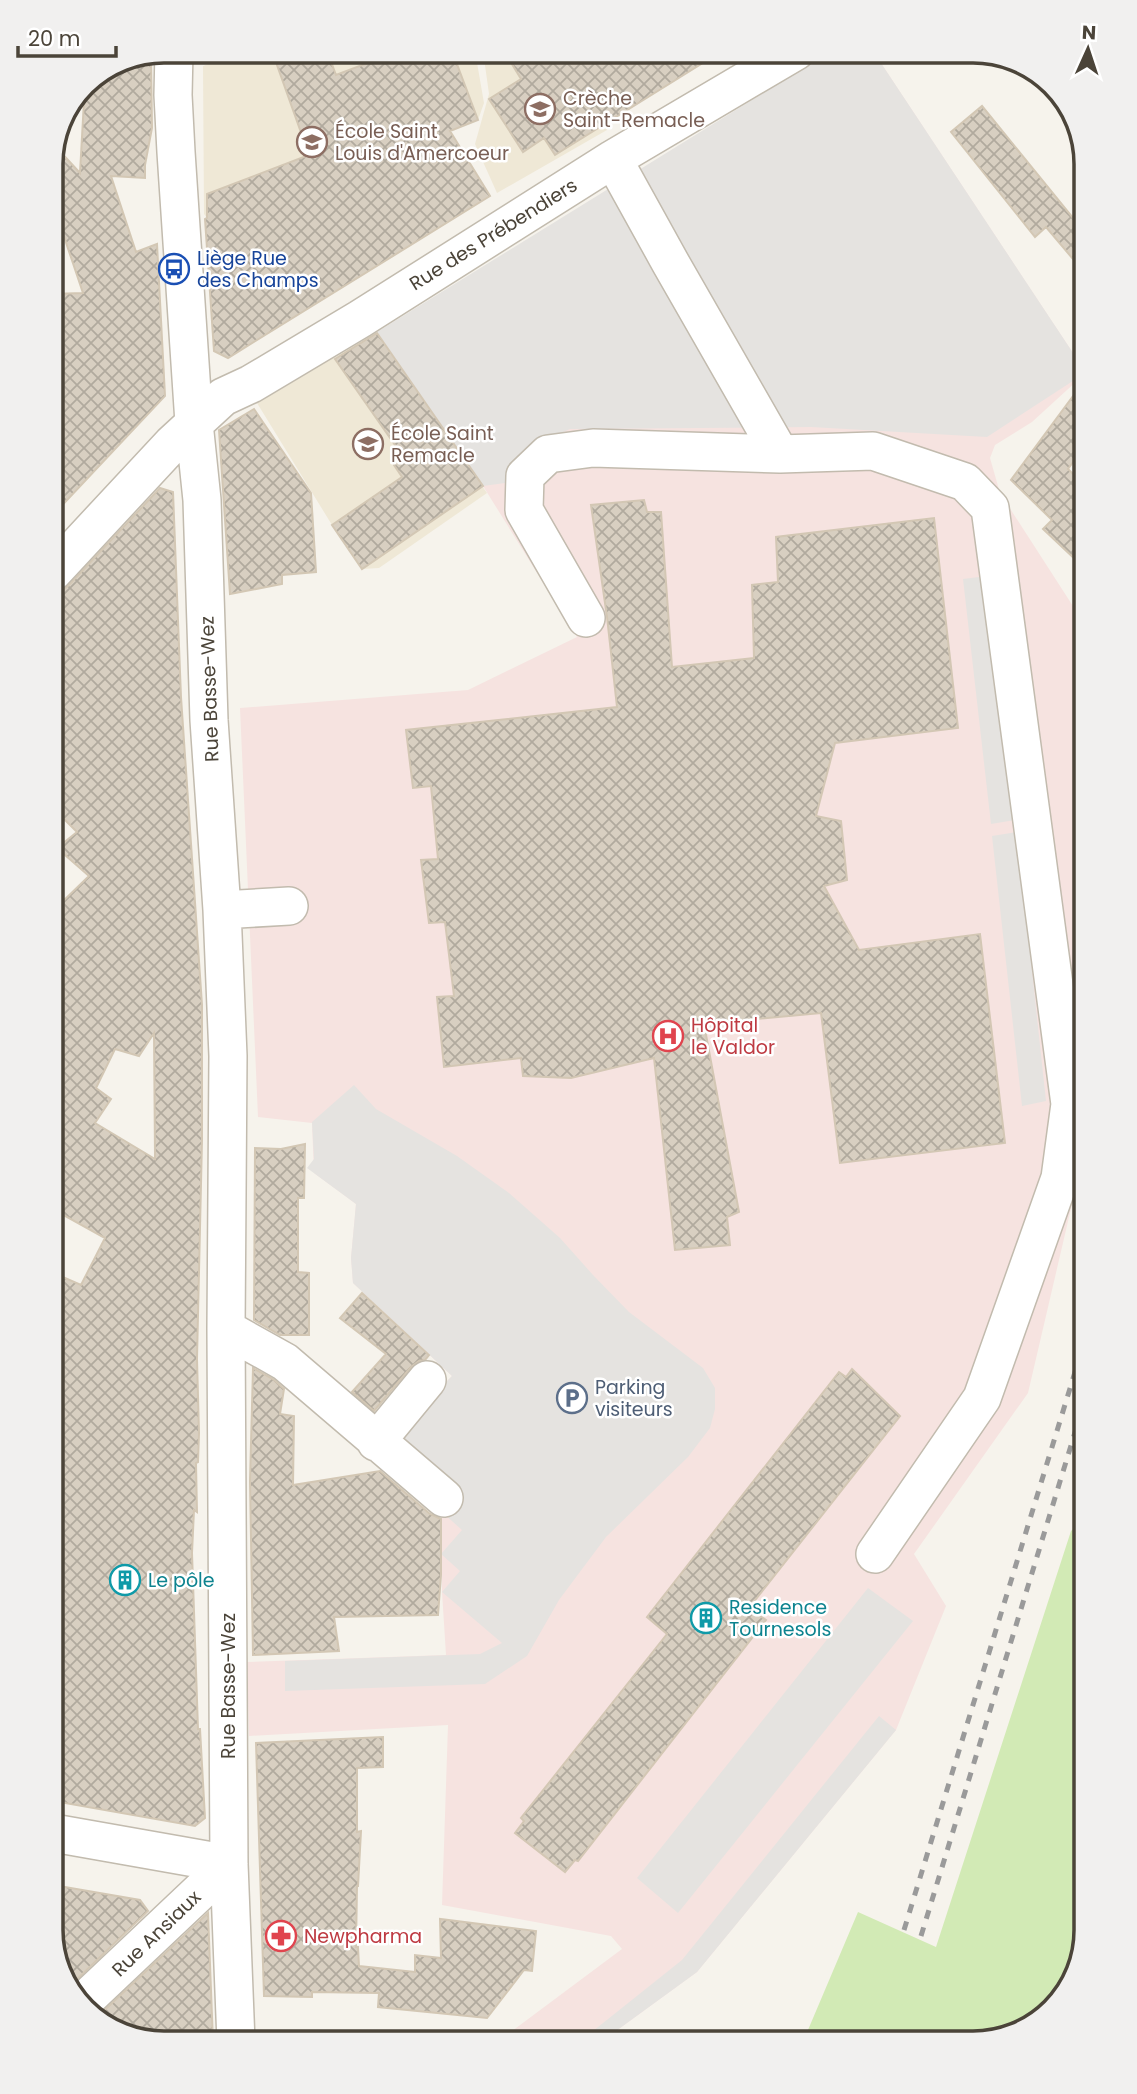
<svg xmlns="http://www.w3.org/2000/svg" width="1137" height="2094" font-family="Poppins,sans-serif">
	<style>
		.education { fill: #efe8d6 }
		.medical { fill: #f6e3e0 }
		.park { fill: #d2eab5 }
		.parking { fill: #e5e3e0 }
		.building { fill: url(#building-cross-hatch); stroke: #d3c7b4; stroke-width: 2; fill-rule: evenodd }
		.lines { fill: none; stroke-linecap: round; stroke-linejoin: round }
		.minor-casing { stroke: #c2bbae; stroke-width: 40 }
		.minor { stroke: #fff; stroke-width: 37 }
		.rail { stroke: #9a9a9a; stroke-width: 5; stroke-dasharray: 9 9; stroke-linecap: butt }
		.labels { text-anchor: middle; stroke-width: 5; stroke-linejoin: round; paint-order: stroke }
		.education-label { font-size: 19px; fill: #785e54; stroke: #fff; text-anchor: start }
		.street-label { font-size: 19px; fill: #4b4439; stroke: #fff }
		.transit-label { font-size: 19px; fill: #164399; stroke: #fff; text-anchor: start }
		.health-label { font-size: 19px; fill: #be3a42; stroke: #fff; text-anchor: start }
		.service-label { font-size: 19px; fill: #4e5e75; stroke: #fff; text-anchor: start }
		.culture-label { font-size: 19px; fill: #0d838f; stroke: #fff; text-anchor: start }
		.rim { fill: none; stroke: #4b4439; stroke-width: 3.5 }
	</style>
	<defs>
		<pattern id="building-cross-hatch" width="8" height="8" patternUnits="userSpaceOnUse" patternTransform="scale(1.75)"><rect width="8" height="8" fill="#d8cfc1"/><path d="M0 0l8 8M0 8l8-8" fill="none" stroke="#b1aa9e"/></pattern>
	</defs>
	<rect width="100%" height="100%" fill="#f6f3ec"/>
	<!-- education -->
	<path class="education" d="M245,51h230l9,52 -6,17 -114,44 -157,54 -3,-4 -1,-148z
		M483,51h77l47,79 -110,63 -22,-49 14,-50z
		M373,329l114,164 -108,75 -17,1 -30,-44 -75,-122z"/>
	<!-- medical -->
	<path class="medical" d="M831,51h42l206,311v17l-47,43 -37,23 -5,13 10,35 80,124 2,531 -6,39 -48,206 -114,161 32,52 -50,124 -199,242 -92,67 -105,1 122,-91 -11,-13 -169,-31 6,-180 -199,11 -2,-74 199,-7 -4,-63 -1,-80 -65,-59 76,-77 -99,-93 -2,-25 5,-54 -42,-31 -2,-50 -54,-6 -18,-409 228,-18 109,-53 -94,-151z"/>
	<!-- park -->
	<path class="park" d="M1084,1519l2,411 -19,63 -50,41 -212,3 53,-125 78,35 135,-416z"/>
	<!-- parking -->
	<path class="parking" d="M831,51h42l206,311v15l-92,60 -176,-10 -241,2 -43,19 -22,35 -22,3 -106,-154z
		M987,576l28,244 -24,4 -28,-245z
		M1017,832l29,269 -24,5 -30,-270z
		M354,1085l22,24 81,47 52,37 51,45 33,37 36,37 74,56 12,20v21l-5,19 -22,29 -82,80 -47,63 -32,56 -42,28 -200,7v-30l195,-7 22,-11 -60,-51 18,-21 -19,-17 21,-24 -86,-77 76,-77 -99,-93 -2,-25 5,-54 -49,-36 7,-9 -2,-37z
		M868,1588l45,33 -235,292 -41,-35z
		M879,1716l17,14 -199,242 -92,67h-22l99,-79z"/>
	<!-- building -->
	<path class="building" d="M272,51h55l9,24 63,-24h53l26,69 -28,11 40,65 -262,162 -14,-7 -9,-132 2,-1v-24l102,-39z
		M504,51h218l-167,104 -11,-17 -21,14 -34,-53 32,-20z
		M151,56l1,72 -7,37v13l-34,-2 25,76 21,-8 8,152 -112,119 -1,-110h6v-81h-5l-1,-30 31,-1 -32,-95v-41l5,-10 24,26 5,-90z
		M982,106l96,118v41l-32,-38 -11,10 -84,-105z
		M377,333l106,153 -121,83 -30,-44 70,-48 -8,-12 10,-7 -69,-99z
		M1079,388v66l-11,15 11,11 1,84 -37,-35 9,-9 -41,-40z
		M254,409l57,84 5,79 -34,3v9l-52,10 -11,-164z
		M160,488l13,4 8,205 21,308v135l-5,219 2,74 -1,29 -2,1 1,49 -3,-2 -2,43 6,176h2l5,89 -10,8 -136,-24 -3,-528 25,11 24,-47 -49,-27 -1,-302 34,-33 -32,-28 20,-16 -23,-23 -1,-212 15,-11zM154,1033l1,123v3l-60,-36 16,-24 -15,-11 19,-39 24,7z
		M644,500l3,12h14l11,155 82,-9 -2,-73 26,-3 -2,-45 158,-19 24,210 -123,15 -19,73 25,5 6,59 -23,6 35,64 121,-16 25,209 -165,20 -19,-150 -117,11 35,188 -12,5 3,28 -55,5 -21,-192 -83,20 -48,-2 -2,-18 -77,9 -7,-70 17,-1 -9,-74 -16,1 -8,-63 17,-1 -7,-73 -18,2 -7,-58 211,-23 -10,-90 -16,-112z
		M305,1144l-1,54h-6v74l11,1v62h-29l-26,-15 1,-172 26,1z
		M362,1293l67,62 -4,5 -6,1 -8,6 -37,44 -22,-19 34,-38 -46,-36z
		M253,1368l20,11 11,10 -4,25 14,2 -1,69 87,-14 50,43 11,5v56l-3,40 -104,2 5,34 -86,4 -3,-174z
		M852,1369l48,47 -151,192 17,12 -188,241 -3,-1 -10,12 -50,-39 9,-12 -3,-3 146,-184 -20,-17 192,-245 7,5z
		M383,1737v30l-26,1v64l4,-1 -3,55h-1l-1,61h2l1,19 56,6v-17l26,3 -1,-39 96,12 -4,40 -8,-1 -37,48 -109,-11 1,-14 -67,-1v5l-48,-1 -8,-253z
		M59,1886l81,14 8,11 -78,75 -10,-12z
		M208,1913l5,129 -56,1 -56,-19 -5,-6z"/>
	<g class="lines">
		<!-- minor casing -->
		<g class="minor-casing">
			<path id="minor" d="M174,51l-1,44 3,57 18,271 8,77 7,220 13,190 6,146 -2,273 3,535 7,178
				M780,454l93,-3 92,31 25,26 80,596 -10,74 -78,220 -107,156
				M53,572l119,-128 51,-47 28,-13 109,-65 253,-160 183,-108
				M586,618l-62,-108 1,-34 23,-22 45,-6 187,6 -110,-192 -57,-103
				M222,910l67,-4
				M226,1329l59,33 159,136
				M376,1442l51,-62
				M59,1834l170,30
				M83,2002l146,-138"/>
		</g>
		<!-- minor -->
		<use href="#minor" class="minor"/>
		<!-- rail -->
		<path class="rail" d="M904,1930l179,-584
			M921,1936l163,-533"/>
	</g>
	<!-- icons -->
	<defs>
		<g id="school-ring" transform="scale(1.575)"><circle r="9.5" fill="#fff" stroke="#8d6e63" stroke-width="1.5"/><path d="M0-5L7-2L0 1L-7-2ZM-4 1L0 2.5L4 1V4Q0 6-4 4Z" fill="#8d6e63"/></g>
		<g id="bus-ring" transform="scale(1.575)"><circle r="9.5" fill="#fff" stroke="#1a4fb4" stroke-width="1.5"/><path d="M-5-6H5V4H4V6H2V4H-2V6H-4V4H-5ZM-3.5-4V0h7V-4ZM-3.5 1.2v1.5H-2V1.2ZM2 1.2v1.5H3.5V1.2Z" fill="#1a4fb4"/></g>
		<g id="hospital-ring" transform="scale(1.575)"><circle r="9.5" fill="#fff" stroke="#e0444e" stroke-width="1.5"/><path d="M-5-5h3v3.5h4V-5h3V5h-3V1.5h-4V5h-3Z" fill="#e0444e"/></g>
		<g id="parking-ring" transform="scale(1.575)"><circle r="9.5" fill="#fff" stroke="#5c6f8a" stroke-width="1.5"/><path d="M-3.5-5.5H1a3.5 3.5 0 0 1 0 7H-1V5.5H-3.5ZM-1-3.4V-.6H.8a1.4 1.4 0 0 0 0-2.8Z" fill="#5c6f8a"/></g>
		<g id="building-ring" transform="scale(1.575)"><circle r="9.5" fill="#fff" stroke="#0f9aa8" stroke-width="1.5"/><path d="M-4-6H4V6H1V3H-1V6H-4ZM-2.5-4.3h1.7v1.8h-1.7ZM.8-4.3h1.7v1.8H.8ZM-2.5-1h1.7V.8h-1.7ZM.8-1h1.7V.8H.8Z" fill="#0f9aa8"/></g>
		<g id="pharmacy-ring" transform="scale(1.575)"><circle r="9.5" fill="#fff" stroke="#e0444e" stroke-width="1.5"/><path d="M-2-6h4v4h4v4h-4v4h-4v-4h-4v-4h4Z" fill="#e0444e"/></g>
	</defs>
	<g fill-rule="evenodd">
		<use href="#school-ring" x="540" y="109"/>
		<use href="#school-ring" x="312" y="142"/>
		<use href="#bus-ring" x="174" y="269"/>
		<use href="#school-ring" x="368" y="444"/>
		<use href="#hospital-ring" x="668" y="1036"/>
		<use href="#parking-ring" x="572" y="1398"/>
		<use href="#building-ring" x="125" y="1580"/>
		<use href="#building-ring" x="706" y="1618"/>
		<use href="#pharmacy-ring" x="281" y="1936"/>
	</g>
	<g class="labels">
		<!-- education labels -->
		<g class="education-label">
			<text x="563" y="105">Crèche<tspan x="563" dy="22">Saint-Remacle</tspan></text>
			<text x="335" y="138">École Saint<tspan x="335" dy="22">Louis d'Amercoeur</tspan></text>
			<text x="391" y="440">École Saint<tspan x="391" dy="22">Remacle</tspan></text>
		</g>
		<!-- street labels -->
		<g class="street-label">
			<text transform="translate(493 234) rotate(-32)" y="7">Rue des Prébendiers</text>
			<text transform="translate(209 689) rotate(-92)" y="7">Rue Basse-Wez</text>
			<text transform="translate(228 1686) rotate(-90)" y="7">Rue Basse-Wez</text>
			<text transform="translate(156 1933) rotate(-44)" y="7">Rue Ansiaux</text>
		</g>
		<!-- transit labels -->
		<g class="transit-label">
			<text x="197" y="265">Liège Rue<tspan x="197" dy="22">des Champs</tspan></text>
		</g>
		<!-- health labels -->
		<g class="health-label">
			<text x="691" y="1032">Hôpital<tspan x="691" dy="22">le Valdor</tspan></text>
			<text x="304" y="1943">Newpharma</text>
		</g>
		<!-- service labels -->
		<g class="service-label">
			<text x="595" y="1394">Parking<tspan x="595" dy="22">visiteurs</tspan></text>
		</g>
		<!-- culture labels -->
		<g class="culture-label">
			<text x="148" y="1587">Le pôle</text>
			<text x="729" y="1614">Residence<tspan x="729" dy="22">Tournesols</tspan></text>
		</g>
	</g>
	<!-- crop -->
	<path d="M0 0H1137V2094H0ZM164 63H973A101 101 0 0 1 1074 164V1930A101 101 0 0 1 973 2031H164A101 101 0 0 1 63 1930V164A101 101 0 0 1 164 63Z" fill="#f1f0ef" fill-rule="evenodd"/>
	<path class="rim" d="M164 63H973A101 101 0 0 1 1074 164V1930A101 101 0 0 1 973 2031H164A101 101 0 0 1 63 1930V164A101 101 0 0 1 164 63Z"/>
	<!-- north arrow -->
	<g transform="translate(1088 49) rotate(3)" stroke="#ffffff" stroke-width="5" paint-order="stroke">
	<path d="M0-5L12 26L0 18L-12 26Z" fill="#4b4439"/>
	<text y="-10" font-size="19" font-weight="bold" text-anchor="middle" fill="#4b4439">N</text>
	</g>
	<!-- scale -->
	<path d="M18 46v10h98v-10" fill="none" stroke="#4b4439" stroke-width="3.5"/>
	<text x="28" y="46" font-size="21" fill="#4b4439" stroke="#ffffff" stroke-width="5" paint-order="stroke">20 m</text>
</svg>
